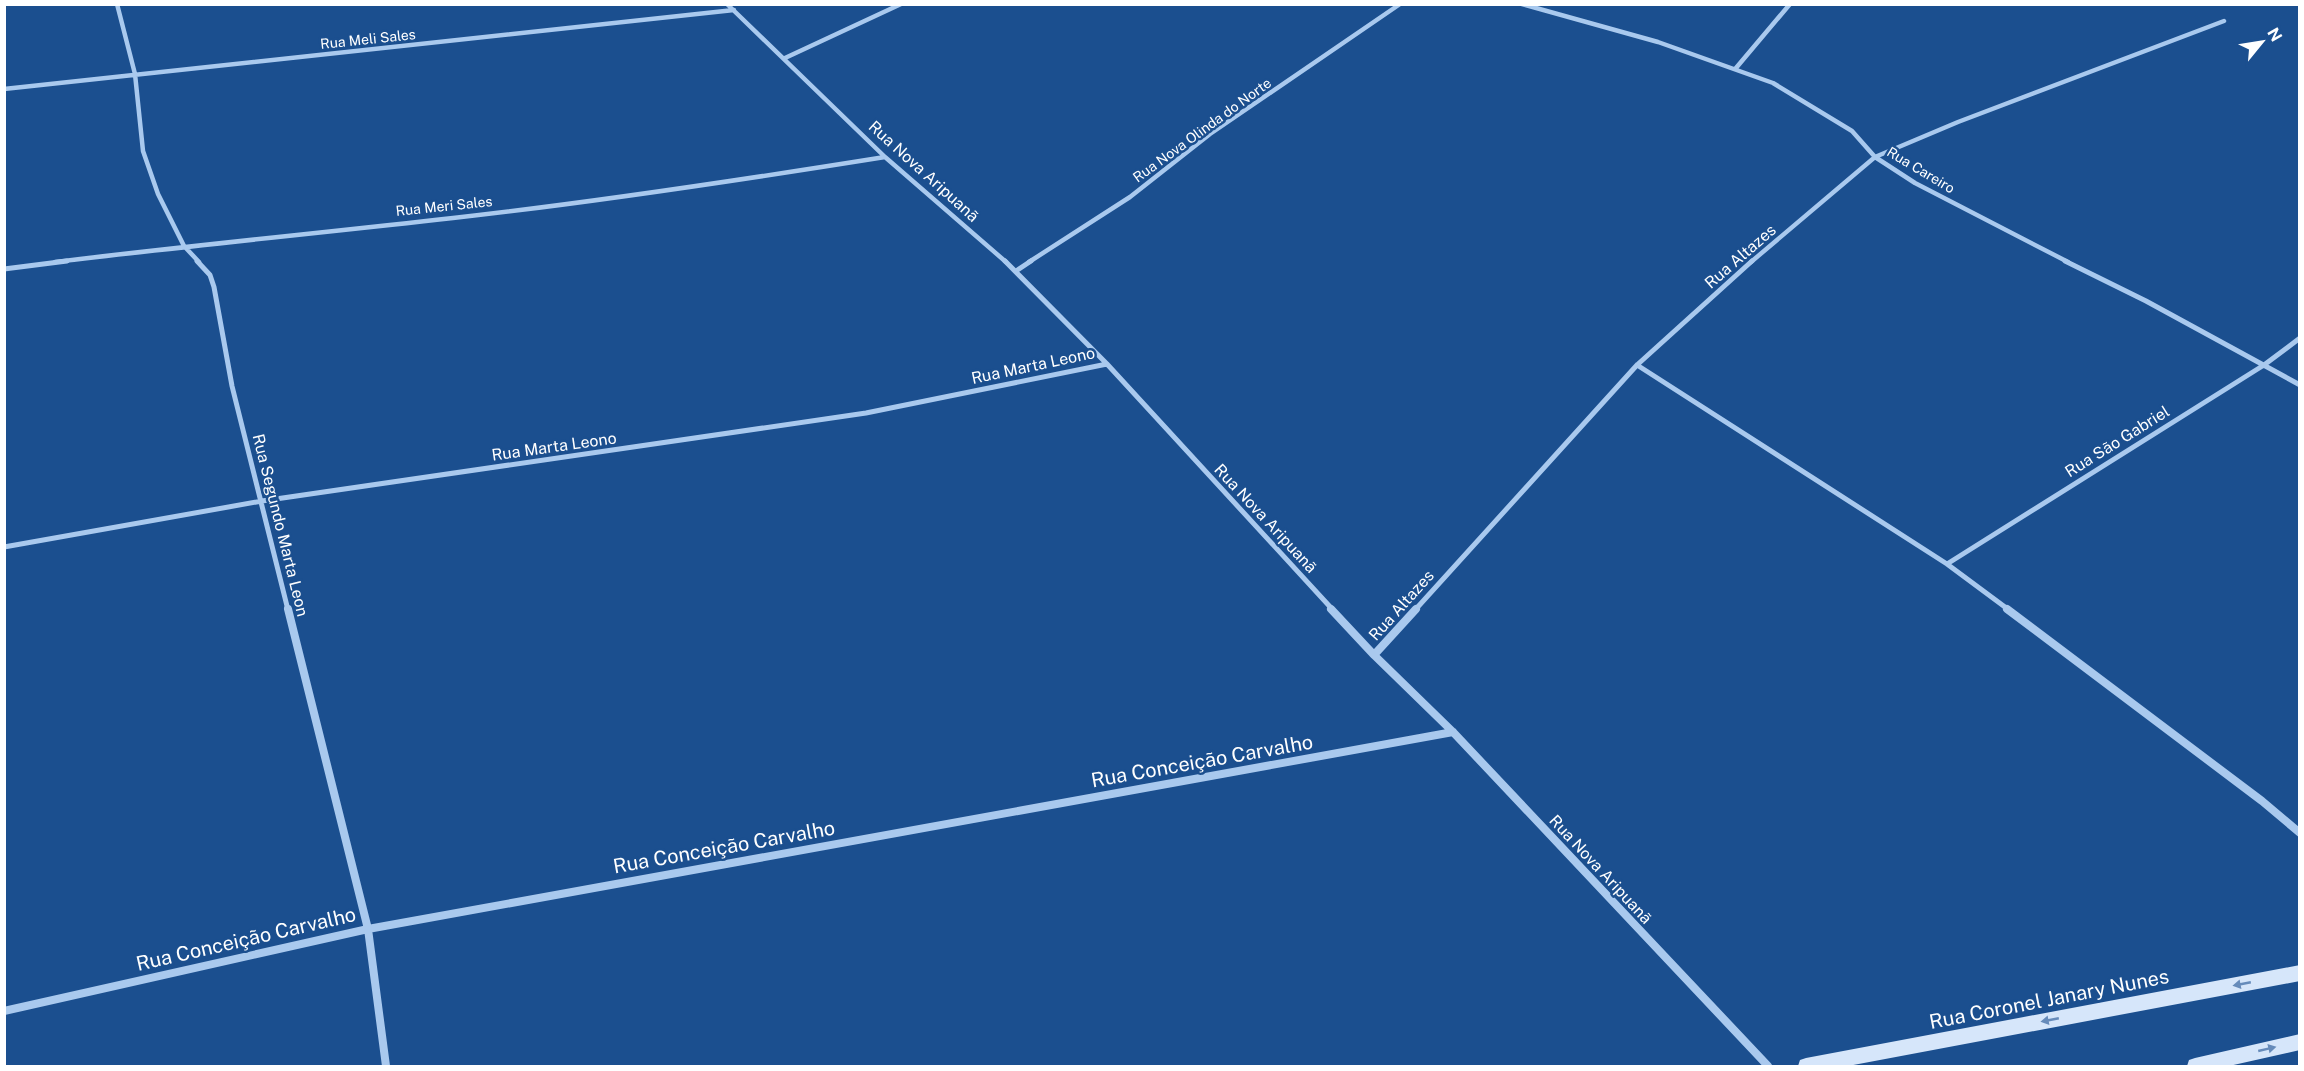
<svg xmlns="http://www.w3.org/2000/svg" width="2304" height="1071" font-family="'Public Sans',sans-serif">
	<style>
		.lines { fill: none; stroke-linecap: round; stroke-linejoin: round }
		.street-far2 { stroke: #a9c9ee; stroke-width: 4.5 }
		.street-far1 { stroke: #a9c9ee; stroke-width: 5 }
		.street { stroke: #a9c9ee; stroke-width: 8 }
		.secondary { fill: #d6e6fa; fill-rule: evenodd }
		.oneway { fill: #668bba }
		.labels { text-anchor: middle; stroke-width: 5; stroke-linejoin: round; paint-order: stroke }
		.far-street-label { font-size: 14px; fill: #fff; stroke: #1b4f8f }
		.street-label { font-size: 16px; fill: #fff; stroke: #1b4f8f }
		.near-street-label { font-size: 20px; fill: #fff; stroke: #1b4f8f }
	</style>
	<rect width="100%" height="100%" fill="#1b4f8f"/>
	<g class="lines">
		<!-- street-far2 -->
		<path class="street-far2" d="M117,4l18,70 8,77 15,43 26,52 15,16
			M727,4l158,153 121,105
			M1522,4l136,38 115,41 79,48 23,26 40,26 153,79
			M785,58l116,-54
			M1736,68l54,-64
			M4,89l730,-79
			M55,262c132,-16 265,-29 398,-44 144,-16 288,-38 432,-61
			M1029,262l101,-65 80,-63 190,-130
			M1751,262l124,-105 83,-35 266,-101"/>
		<!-- street-far1 -->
		<path class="street-far1" d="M197,261l13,14 4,12 18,99 56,224
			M1005,261l102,103 226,246
			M2065,261l81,40 154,84
			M4,269l63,-8
			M1016,271l15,-10
			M1637,365l310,199 62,46
			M4,547l258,-46 604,-88 241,-49
			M1947,564l317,-199 36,-27
			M1415,610l222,-245 115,-104"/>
		<!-- street -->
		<path class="street" d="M288,609l80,320 18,137
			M1331,609l43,46 79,77 315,334
			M2007,609l255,192 38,32
			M1374,655l42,-46
			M4,1011l364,-82 1085,-197"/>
		<!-- secondary -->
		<path class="secondary" d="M2300,965v16l-452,85h-50l2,-6 6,-2z
			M2300,1034v16l-71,16h-42l2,-6 6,-2z"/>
	</g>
	<!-- one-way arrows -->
	<defs><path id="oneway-solid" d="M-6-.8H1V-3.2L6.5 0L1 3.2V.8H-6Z" transform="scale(1.5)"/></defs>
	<g class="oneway">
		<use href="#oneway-solid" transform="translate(2242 984) rotate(169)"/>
		<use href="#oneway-solid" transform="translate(2050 1020) rotate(169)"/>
		<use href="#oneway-solid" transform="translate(2267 1049) rotate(-13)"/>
	</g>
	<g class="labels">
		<!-- far-street labels -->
		<g class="far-street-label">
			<text transform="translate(368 39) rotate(-6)" y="5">Rua Meli Sales</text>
			<text transform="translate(1202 130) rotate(-36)" y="5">Rua Nova Olinda do Norte</text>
			<text transform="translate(1921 170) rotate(31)" y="5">Rua Careiro</text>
			<text transform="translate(444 206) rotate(-6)" y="5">Rua Meri Sales</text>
		</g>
		<!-- street labels -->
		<g class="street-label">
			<text transform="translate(924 171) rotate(42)" y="6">Rua Nova Aripuanã</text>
			<text transform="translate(1740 256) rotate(-41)" y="6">Rua Altazes</text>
			<text transform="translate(1033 365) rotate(-12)" y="6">Rua Marta Leono</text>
			<text transform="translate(2117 441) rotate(-32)" y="6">Rua São Gabriel</text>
			<text transform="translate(554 446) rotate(-8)" y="6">Rua Marta Leono</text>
			<text transform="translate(1266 518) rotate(47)" y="6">Rua Nova Aripuanã</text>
			<text transform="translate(281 525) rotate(76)" y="6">Rua Segundo Marta Leon</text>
			<text transform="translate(1401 605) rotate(-48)" y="6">Rua Altazes</text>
			<text transform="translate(1601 869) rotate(47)" y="6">Rua Nova Aripuanã</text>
		</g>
		<!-- near-street labels -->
		<g class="near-street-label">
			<text transform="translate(1202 761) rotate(-10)" y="7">Rua Conceição Carvalho</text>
			<text transform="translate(724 847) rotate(-10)" y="7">Rua Conceição Carvalho</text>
			<text transform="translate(246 939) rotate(-13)" y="7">Rua Conceição Carvalho</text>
			<text transform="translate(2049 999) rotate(-11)" y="7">Rua Coronel Janary Nunes</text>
		</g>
	</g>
	<!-- border -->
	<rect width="2304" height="1071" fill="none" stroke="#ffffff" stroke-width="12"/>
	<!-- north arrow -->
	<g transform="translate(2262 42) rotate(60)" stroke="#1b4f8f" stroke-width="4.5" paint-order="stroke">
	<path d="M0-4.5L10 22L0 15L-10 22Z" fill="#ffffff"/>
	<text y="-9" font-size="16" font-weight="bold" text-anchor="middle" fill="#ffffff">N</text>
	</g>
</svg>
